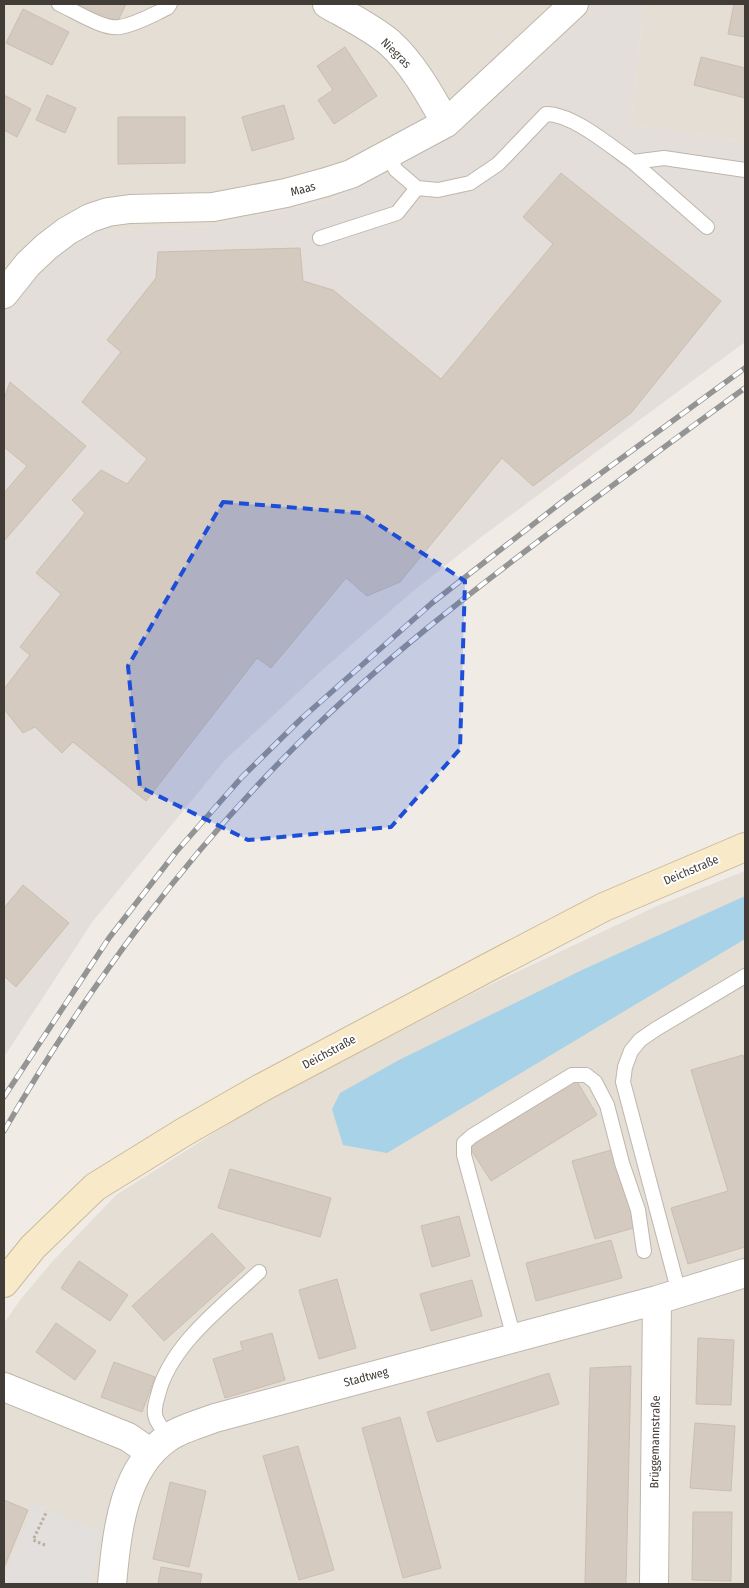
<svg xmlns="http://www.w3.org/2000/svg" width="749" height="1588" font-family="'Fira Sans Condensed',sans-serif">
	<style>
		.residential { fill: #e4ded4 }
		.industrial { fill: #e3deda }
		.parking { fill: #e2dfdd }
		.water { fill: #a8d2e7 }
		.building { fill: #d4cabf; stroke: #cbbeb0 }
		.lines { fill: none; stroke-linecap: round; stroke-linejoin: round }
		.lane-casing { stroke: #beb6ac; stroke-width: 16 }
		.street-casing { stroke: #beb6ac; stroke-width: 30 }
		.secondary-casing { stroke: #cbbb9a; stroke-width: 30 }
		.path { stroke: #bbae9c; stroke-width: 3; stroke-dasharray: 2.5 2.5; stroke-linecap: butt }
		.lane { stroke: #fff; stroke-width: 14 }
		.street { stroke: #fff; stroke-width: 28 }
		.secondary { stroke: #f8e9c8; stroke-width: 28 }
		.rail-casing { stroke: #949494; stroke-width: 5.5 }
		.rail { stroke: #fff; stroke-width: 4; stroke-dasharray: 11; stroke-linecap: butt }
		.marked { fill: #1d4ed8; fill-opacity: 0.2; stroke: #1d4ed8; stroke-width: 4; stroke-dasharray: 10 6; stroke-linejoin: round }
		.labels { text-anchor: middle; stroke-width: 4; stroke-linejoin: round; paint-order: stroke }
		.street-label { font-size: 12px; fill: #423c36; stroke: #fff }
	</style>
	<rect width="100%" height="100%" fill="#f0ece5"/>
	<!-- residential -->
	<path class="residential" d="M4,4h597l-142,128 -129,68 -120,26 -114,5 -61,34 -31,45z
		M644,4h101v138l-114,-17z
		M745,871v713h-741v-261l17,-24 30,-36 65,-68 147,-93 220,-114 174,-82z"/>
	<!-- industrial -->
	<path class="industrial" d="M601,4h43l-13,121 114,17v200l-265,196 -68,54 -92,80 -96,89 -131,160 -89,136v-747l31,-45 61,-34 114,-5 121,-26 128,-68z"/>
	<!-- parking -->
	<path class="parking" d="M34,1503l69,30 -8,20 5,2 -12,29h-84v-7z"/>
	<!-- water -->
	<path class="water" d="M745,896v43l-358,214 -44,-8 -11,-36 8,-16 59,-33 183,-90z"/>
	<!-- building -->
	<path class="building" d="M72,4h54l-10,21z
		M734,4h11v33l-17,-3z
		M23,9l46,23 -17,33 -46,-22z
		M345,47l32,49 -43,28 -16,-24 15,-10 -16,-24z
		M701,57l44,11v30l-51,-13z
		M4,95l27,14 -14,28 -13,-7z
		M47,95l29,13 -11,25 -29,-13z
		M284,105l10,34 -42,12 -10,-34z
		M118,117h67v46l-67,1z
		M561,173l160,128 -90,112 -98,73 -31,-28 -102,124 -33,14 -21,-18 -75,90 -14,-10 -111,143 -73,-59 -11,11 -27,-26 -12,6 -19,-24v-20l26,-34 -10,-8 41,-53 -25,-21 49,-60 -13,-13 29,-30 26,14 20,-25 -65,-57 39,-50 -14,-12 49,-62 2,-26 142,-4 3,33 30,9 108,89 112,-135 -30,-27z
		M10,382l76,64 -82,95v-48l23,-27 -23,-19v-48z
		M23,885l46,38 -53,64 -12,-11v-68z
		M743,1055l2,7v185l-57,17 -17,-56 57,-17 -37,-121z
		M575,1078l22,37 -106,66 -23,-36z
		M615,1149l22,78 -42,12 -23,-78z
		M230,1169l101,29 -11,39 -102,-29z
		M459,1216l11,40 -38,11 -11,-41z
		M212,1233l33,35 -81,73 -32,-35z
		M611,1240l11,38 -86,23 -10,-38z
		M79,1261l49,34 -18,26 -49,-33z
		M337,1279l19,69 -37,11 -20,-69z
		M472,1280l10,36 -51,15 -11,-37z
		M56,1323l40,28 -21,29 -39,-28z
		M272,1333l13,47 -60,18 -12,-39 30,-9 -3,-8z
		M698,1338l36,2 -3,65 -35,-1z
		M114,1362l41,15 -13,35 -41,-15z
		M631,1366l-5,218h-41l5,-216z
		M549,1373l10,31 -122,38 -10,-30z
		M400,1417l41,151 -38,10 -41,-150z
		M695,1423l40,3 -4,65 -41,-3z
		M298,1446l36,124 -35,10 -36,-124z
		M170,1482l36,9 -17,76 -36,-8z
		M4,1500l24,10 -24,58z
		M693,1512h39l-1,69 -39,-1z
		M161,1567l41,7 -2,10h-42z"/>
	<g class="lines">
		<!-- lane casing -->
		<g class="lane-casing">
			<path id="lane" d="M59,4c16,7 45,26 61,23 17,-3 32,-12 47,-19l3,-4
				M387,154l9,16 21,18 21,2 32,-7 28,-19 48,-50c27,0 64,32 87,48l31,-4 81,12
				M633,162l74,65
				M320,238l77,-25 20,-25
				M679,1293l-56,-211 2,-15 6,-16 9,-11 16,-11 89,-53
				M514,1338l-50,-183v-12l8,-7 100,-61h14l9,7 12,23 15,58 16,47 6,41
				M169,1437c-4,-6 -11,-12 -13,-19 -3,-7 0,-16 2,-23 12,-50 65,-89 101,-123"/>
		</g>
		<!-- street casing -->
		<g class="street-casing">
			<path id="street" d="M327,4c21,12 44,23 63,39 24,22 40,52 56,80
				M4,294l24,-30 18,-17 21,-16 23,-13 18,-6 22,-3 83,-2 73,-14 40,-11 25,-8 95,-51 128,-119
				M4,1387l124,50 23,16
				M112,1584c5,-50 10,-116 57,-147 11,-8 33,-14 46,-19l442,-118 88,-27
				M654,1584l3,-284"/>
		</g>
		<!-- secondary casing -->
		<g class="secondary-casing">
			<path id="secondary" d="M4,1283l29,-36 62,-60 89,-55 77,-44 228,-121 115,-60 141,-60"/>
		</g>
		<!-- path -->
		<path class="path" d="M45,1545l-12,-5 14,-29"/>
		<!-- lane -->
		<use href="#lane" class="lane"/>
		<!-- street -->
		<use href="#street" class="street"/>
		<!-- secondary -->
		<use href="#secondary" class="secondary"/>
		<!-- rail casing -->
		<g class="rail-casing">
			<path id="rail" d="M4,1097l105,-159 67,-86 66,-75 59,-58 131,-116 135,-105 178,-130
				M4,1131c83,-144 187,-284 307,-400 74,-72 155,-135 237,-197 66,-50 131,-98 197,-146"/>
		</g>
		<!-- rail -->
		<use href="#rail" class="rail"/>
	</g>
	<!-- marked area -->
	<path class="marked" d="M223,502l138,11 104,68 -5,168 -69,78 -143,13 -108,-53 -12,-121z"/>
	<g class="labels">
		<!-- street labels -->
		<g class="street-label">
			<text transform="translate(396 53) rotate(45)" y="4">Niegras</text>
			<text transform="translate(303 189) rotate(-15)" y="4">Maas</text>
			<text transform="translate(691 870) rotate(-23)" y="4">Deichstraße</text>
			<text transform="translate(329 1052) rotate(-28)" y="4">Deichstraße</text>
			<text transform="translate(366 1377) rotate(-15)" y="4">Stadtweg</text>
			<text transform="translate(655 1442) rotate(-89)" y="4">Brüggemannstraße</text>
		</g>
	</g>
	<!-- border -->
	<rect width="749" height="1588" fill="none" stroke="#423c36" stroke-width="10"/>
</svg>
